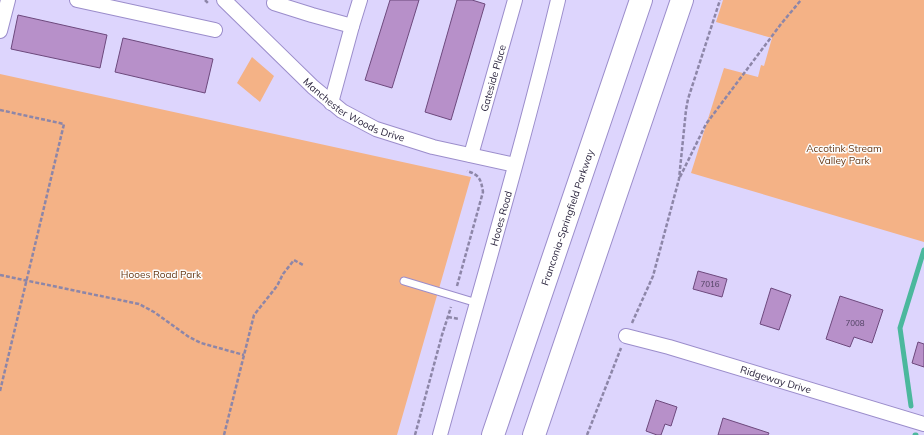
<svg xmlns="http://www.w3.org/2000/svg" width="924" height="435" font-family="Mulish,sans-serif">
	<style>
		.green { fill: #f4b286 }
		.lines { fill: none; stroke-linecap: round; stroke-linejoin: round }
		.stream { stroke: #4bb89d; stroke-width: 5 }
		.building { fill: #b790c9; stroke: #6d497d }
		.lane-casing { stroke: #9b8dcb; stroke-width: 9 }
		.street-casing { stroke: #9b8dcb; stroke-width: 16 }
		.primary-casing { stroke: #9b8dcb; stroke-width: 24 }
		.path { stroke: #8d86a8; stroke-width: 2.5; stroke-dasharray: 4 2; stroke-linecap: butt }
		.lane { stroke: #fff; stroke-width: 7 }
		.street { stroke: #fff; stroke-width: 14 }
		.primary { stroke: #fff; stroke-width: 22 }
		.labels { text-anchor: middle; stroke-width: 3; stroke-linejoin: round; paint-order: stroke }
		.number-label { font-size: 8px; fill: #4e4061 }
		.street-label { font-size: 10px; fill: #2b253e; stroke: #fcfcfc }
		.park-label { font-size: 10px; fill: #673814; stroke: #fcfcfc }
	</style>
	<rect width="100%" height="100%" fill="#ddd5fd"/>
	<!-- green -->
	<path class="green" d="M723,0h201v242l-233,-69 33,-105 34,9 3,-12 3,1 8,-28 -56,-16z
		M252,57l22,19 -14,26 -23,-19z
		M0,74l471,103 -74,258h-397z"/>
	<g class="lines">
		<!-- stream -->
		<path class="stream" d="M911,406l-11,-78 24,-78
			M915,435h1"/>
	</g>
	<!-- building -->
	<path class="building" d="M390,0h29l-27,88 -27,-8z
		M457,0h15l13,4 -34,116 -26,-8z
		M18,15l89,20 -7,33 -89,-19z
		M123,38l90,21 -8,34 -90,-21z
		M698,271l29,8 -5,18 -29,-8z
		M771,288l20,7 -12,35 -19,-6z
		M840,296l43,14 -11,33 -18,-6 -4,10 -24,-8z
		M918,342l6,2v23l-12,-4z
		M656,400l21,7 -6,19 -6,-2 -4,11h-4l-11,-4z
		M723,418l46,15 -1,2h-50z"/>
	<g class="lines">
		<!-- lane casing -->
		<g class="lane-casing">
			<path id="lane" d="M404,281l73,22"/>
		</g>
		<!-- street casing -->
		<g class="street-casing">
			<g id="street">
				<path d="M77,0l138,30"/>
				<path id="s1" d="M224,0l89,87 29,24 34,18 57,18 82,18"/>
				<path d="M274,3l38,12 40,11 8,-26"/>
				<path d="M0,31l8,-31"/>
				<path d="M331,103l21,-77"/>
				<path id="s2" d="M471,155l44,-155"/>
				<path id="s3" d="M626,336l43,11 255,77"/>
				<path id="s4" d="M440,435c40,-145 83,-289 118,-435"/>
			</g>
		</g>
		<!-- primary casing -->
		<g class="primary-casing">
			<g id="primary">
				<path id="s5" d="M493,435l148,-435"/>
				<path d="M534,435l148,-435"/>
			</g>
		</g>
		<!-- path -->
		<path class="path" d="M205,0l4,4
			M0,110l64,14 -64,267
			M680,177l26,-53 75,-100 20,-24
			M0,275l139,29 15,8 35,25 12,6 43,12
			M457,286l26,-94c-2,-12 -3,-17 -16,-21
			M448,317l11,2
			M632,323l21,-47 26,-97 7,-69 2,-11 32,-99
			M224,435l30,-120 23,-29 6,-12 11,-14 9,5
			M415,435l27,-100 9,-28
			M587,435l34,-87"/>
		<!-- lane -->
		<use href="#lane" class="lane"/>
		<!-- street -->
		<use href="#street" class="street"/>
		<!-- primary -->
		<use href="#primary" class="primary"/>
	</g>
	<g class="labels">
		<!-- number labels -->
		<g class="number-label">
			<text x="710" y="287">7016</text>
			<text x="855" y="326">7008</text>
		</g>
		<!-- street labels -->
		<g class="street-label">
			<text dy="4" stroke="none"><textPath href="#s2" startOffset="80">Gateside Place</textPath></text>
			<text dy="4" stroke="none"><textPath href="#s1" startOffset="172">Manchester Woods Drive</textPath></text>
			<text dy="4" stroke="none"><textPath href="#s5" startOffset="230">Franconia-Springfield Parkway</textPath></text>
			<text dy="4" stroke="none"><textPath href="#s4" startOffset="225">Hooes Road</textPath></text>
			<text dy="4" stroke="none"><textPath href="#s3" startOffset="156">Ridgeway Drive</textPath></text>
		</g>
		<!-- park labels -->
		<g class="park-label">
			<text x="844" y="152">Accotink Stream<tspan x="844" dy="12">Valley Park</tspan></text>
			<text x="161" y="278">Hooes Road Park</text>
		</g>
	</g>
</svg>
